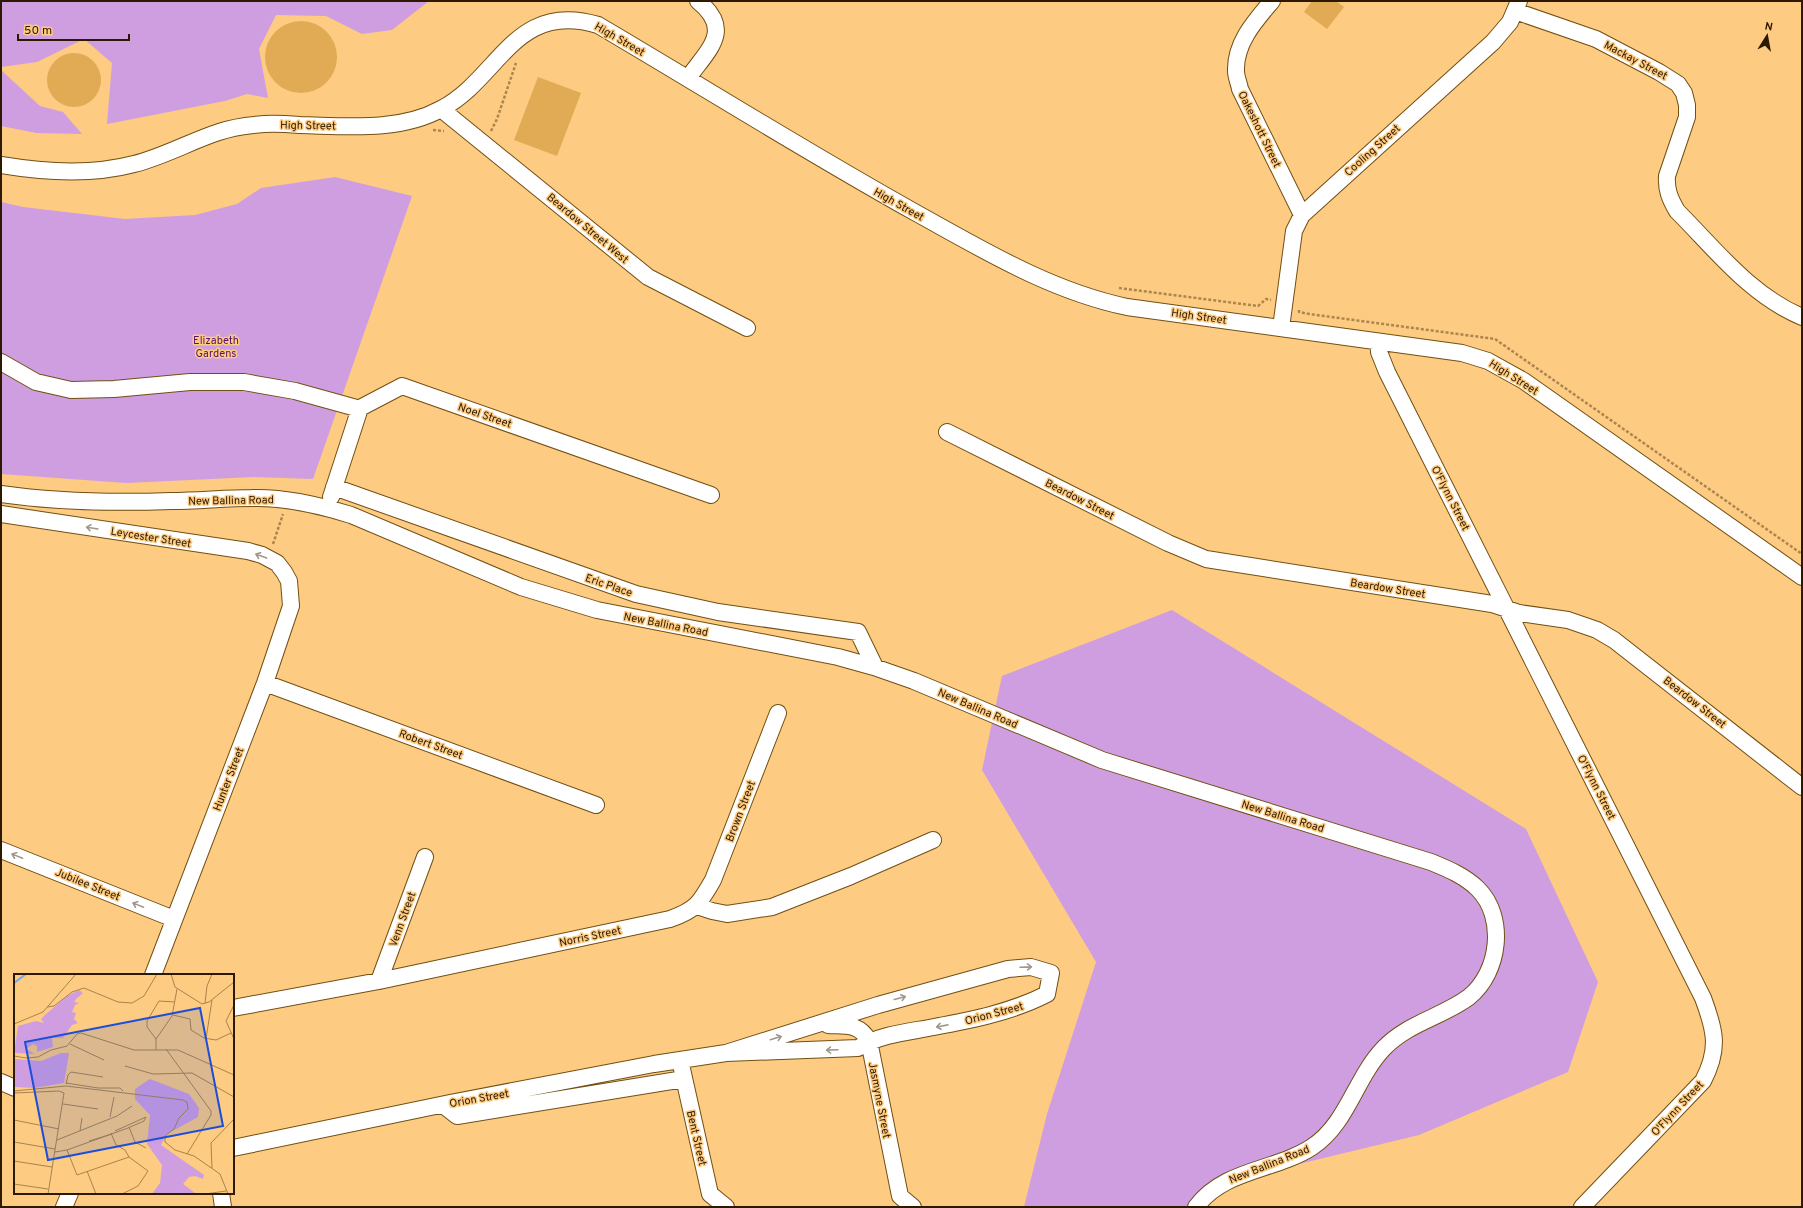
<svg xmlns="http://www.w3.org/2000/svg" width="1803" height="1208" font-family="Overpass,sans-serif">
	<style>
		.green { fill: #cf9ee1 }
		.building { fill: #e1aa54 }
		.lines { fill: none; stroke-linecap: round; stroke-linejoin: round }
		.minor-casing { stroke: #724f13; stroke-width: 18 }
		.path { stroke: #ad864f; stroke-width: 2.5; stroke-dasharray: 3 2; stroke-linecap: butt }
		.minor { stroke: #fff; stroke-width: 16 }
		.oneway { stroke: #a0988c }
		.labels { text-anchor: middle; stroke-width: 3; stroke-linejoin: round; paint-order: stroke }
		.street-label { font-size: 11px; fill: #2c1900; stroke: #fdcb81 }
		.park-label { font-size: 11px; fill: #57116d; stroke: #fdcb81 }
		.inset-river { fill: none; stroke: #71a7f0; stroke-width: 2 }
		.inset-road { fill: none; stroke: #a9844d; stroke-width: 1 }
		.view { fill: #1d4ed8; fill-opacity: 0.15; stroke: #1d4ed8; stroke-width: 2 }
		.inset-edge { fill: none; stroke: #2c1900; stroke-width: 2 }
	</style>
	<rect width="100%" height="100%" fill="#fdcb81"/>
	<!-- green -->
	<path class="green" d="M1,1h428l-37,29 -30,4 -36,-18 -50,-1 -17,34 9,49 -21,-4 -22,7 -118,23 5,-61 -28,-24 -47,23 -36,5z
		M1,70l39,36 23,6 19,22 -46,-1 -35,-7z
		M335,177l77,19 -99,283 -59,-2 -128,6 -125,-9v-272l22,5 102,12 70,-4 42,-11 24,-16z
		M1172,610l354,219 72,153 -30,90 -149,63 -194,47 -19,25h-182l23,-93 49,-152 -114,-192 20,-94z"/>
	<!-- building -->
	<path class="building" d="M1312,1h24l8,6 -17,22 -23,-17z
		M265 57a36 36 0 1 1 72 0a36 36 0 1 1-72 0Z
		M47 80a27 27 0 1 1 54 0a27 27 0 1 1-54 0Z
		M538,77l43,16 -24,63 -43,-16z"/>
	<g class="lines">
		<!-- minor casing -->
		<g class="minor-casing">
			<path id="minor" d="M1272,1c-17,20 -37,42 -36,70 0,6 3,12 4,18l62,126
				M1515,11l81,28 63,33 19,12 6,9 3,12v12l-20,59c-1,14 3,23 10,35 39,39 73,84 125,106
				M688,78c20,-28 46,-48 10,-77
				M441,109l207,168 99,51
				M1,165c42,7 92,10 133,-1 29,-7 57,-23 85,-32 14,-5 31,-7 45,-8 12,-1 24,0 36,1 46,1 99,7 141,-16 59,-31 73,-109 157,-84 107,63 212,129 320,189 67,37 133,77 209,93l335,46 26,8 36,20 278,196
				M1281,328l13,-97 8,-16 191,-173 17,-20 9,-21
				M1379,342v10l8,20 316,626c12,32 17,51 0,83l-121,126
				M1,362l35,20 35,8 43,-1 76,-7h54l51,9 65,18
				M947,432l221,111 38,16 286,45 27,9 49,7 29,10 17,10 188,147
				M334,487l302,107 82,18 140,20 17,35
				M1,494c56,8 113,9 170,7 27,0 54,-3 81,-3 34,-1 67,7 99,17l170,72 76,23 241,47 36,10 40,14 188,79 329,102c17,7 34,14 47,27 28,28 22,83 -9,108 -27,20 -61,26 -85,51 -29,30 -36,75 -72,99 -37,24 -88,22 -116,60
				M331,497l29,-89 42,-22 309,109
				M1,514l247,37 14,4 15,8 7,9 5,9 2,25 -26,77 -112,292
				M265,683l331,122
				M1,850l173,69
				M697,906l15,5 15,3 45,-7 79,-31 82,-36
				M379,981l46,-124
				M233,1008l146,-27 291,-62c26,-9 30,-16 43,-39l65,-167
				M828,1025c18,1 31,-2 41,16l31,155 13,11
				M682,1069l28,125 16,13
				M1,1082l14,6
				M443,1105l14,11 227,-37
				M233,1148l217,-45 204,-39 72,-11 152,-48 130,-36 23,-2 20,6 -4,21c-35,18 -75,26 -113,33 -26,5 -53,7 -76,21l-132,5
				M221,1193l2,14
				M64,1207l6,-14"/>
		</g>
		<!-- path -->
		<path class="path" d="M433,130l11,1
			M491,131l6,-12 19,-56
			M1119,288l139,18 8,-7 5,1
			M1299,310v2l10,2 186,25 307,215
			M273,544l10,-30"/>
		<!-- minor -->
		<use href="#minor" class="minor"/>
	</g>
	<!-- one-way arrows -->
	<defs><path id="oneway-shaft" d="M-6 0H5M1.5-3L5.5 0L1.5 3" fill="none" stroke-width="1.6" stroke-linecap="round" stroke-linejoin="round"/></defs>
	<g class="oneway">
		<use href="#oneway-shaft" transform="translate(92 528) rotate(-171)"/>
		<use href="#oneway-shaft" transform="translate(261 556) rotate(-160)"/>
		<use href="#oneway-shaft" transform="translate(17 856) rotate(-158)"/>
		<use href="#oneway-shaft" transform="translate(138 905) rotate(-158)"/>
		<use href="#oneway-shaft" transform="translate(1026 967) rotate(-2)"/>
		<use href="#oneway-shaft" transform="translate(900 998) rotate(-15)"/>
		<use href="#oneway-shaft" transform="translate(942 1026) rotate(169)"/>
		<use href="#oneway-shaft" transform="translate(776 1038) rotate(-17)"/>
		<use href="#oneway-shaft" transform="translate(832 1050) rotate(178)"/>
	</g>
	<g class="labels">
		<!-- street labels -->
		<g class="street-label">
			<text transform="translate(620 39) rotate(30)" y="4">High Street</text>
			<text transform="translate(1636 60) rotate(28)" y="4">Mackay Street</text>
			<text transform="translate(308 125) rotate(1)" y="4">High Street</text>
			<text transform="translate(1260 129) rotate(64)" y="4">Oakeshott Street</text>
			<text transform="translate(1372 150) rotate(-42)" y="4">Cooling Street</text>
			<text transform="translate(899 204) rotate(29)" y="4">High Street</text>
			<text transform="translate(588 228) rotate(40)" y="4">Beardow Street West</text>
			<text transform="translate(1199 316) rotate(8)" y="4">High Street</text>
			<text transform="translate(1514 377) rotate(32)" y="4">High Street</text>
			<text transform="translate(485 415) rotate(19)" y="4">Noel Street</text>
			<text transform="translate(1451 498) rotate(63)" y="4">O'Flynn Street</text>
			<text transform="translate(1080 499) rotate(27)" y="4">Beardow Street</text>
			<text transform="translate(231 500) rotate(-1)" y="4">New Ballina Road</text>
			<text transform="translate(151 537) rotate(9)" y="4">Leycester Street</text>
			<text transform="translate(609 585) rotate(19)" y="4">Eric Place</text>
			<text transform="translate(1388 588) rotate(9)" y="4">Beardow Street</text>
			<text transform="translate(666 624) rotate(11)" y="4">New Ballina Road</text>
			<text transform="translate(1695 702) rotate(38)" y="4">Beardow Street</text>
			<text transform="translate(978 708) rotate(23)" y="4">New Ballina Road</text>
			<text transform="translate(431 744) rotate(20)" y="4">Robert Street</text>
			<text transform="translate(228 779) rotate(-69)" y="4">Hunter Street</text>
			<text transform="translate(1597 787) rotate(63)" y="4">O'Flynn Street</text>
			<text transform="translate(740 811) rotate(-69)" y="4">Brown Street</text>
			<text transform="translate(1283 816) rotate(17)" y="4">New Ballina Road</text>
			<text transform="translate(88 884) rotate(22)" y="4">Jubilee Street</text>
			<text transform="translate(402 919) rotate(-70)" y="4">Venn Street</text>
			<text transform="translate(590 936) rotate(-12)" y="4">Norris Street</text>
			<text transform="translate(994 1013) rotate(-15)" y="4">Orion Street</text>
			<text transform="translate(479 1098) rotate(-10)" y="4">Orion Street</text>
			<text transform="translate(880 1100) rotate(79)" y="4">Jasmyne Street</text>
			<text transform="translate(1677 1108) rotate(-47)" y="4">O'Flynn Street</text>
			<text transform="translate(697 1138) rotate(77)" y="4">Bent Street</text>
			<text transform="translate(1269 1164) rotate(-22)" y="4">New Ballina Road</text>
		</g>
		<!-- park labels -->
		<g class="park-label">
			<text x="216" y="344">Elizabeth<tspan x="216" dy="13">Gardens</tspan></text>
		</g>
	</g>
	<!-- overview -->
	<g transform="translate(14 974)">
		<rect width="220" height="220" fill="#fdcb81"/>
		<path d="M65,16l4,3 -7,6 -2,3 5,1 -4,2 -3,7 4,1 -2,6 4,4 -6,2 -9,13h-11l1,9 -16,5v-6l-4,-2 -7,5 9,5 -21,-1 4,-27 18,-5 8,2 -3,-4 4,-4 22,-19zM47,79h8l-5,30 -30,5 -19,-1 -1,-28 27,2zM136,105l39,15 10,14 -1,9 -31,17 -6,11 43,30 -1,4 -8,-3 -6,1 -6,7 12,9 9,1h-52l8,-11 2,-18 -15,-21 3,-29 -15,-16v-10z" fill="#cf9ee1"/>
		<path class="inset-river" d="M0,9l12,-9"/>
		<path class="inset-road" d="M157,0l4,13 27,17 7,-2 25,-20M191,29l2,-17 5,-12M220,31l-8,16 8,18M33,33l7,-1 18,-14 12,-4 34,14 14,1 12,-7 13,-22M159,41l17,4 1,11 13,8 12,2 15,-7M0,50l29,-12 33,-38M142,65l-9,-12v-6l12,-20 16,1M192,65l6,-39M56,70l34,16M152,75l45,62v4l-24,39M142,76v-11l16,-23 5,-27M0,82l12,2 12,-1 13,-7 16,-4 10,-12 4,-1 53,17h44l56,25M111,92l28,8 39,-1 42,24M52,109l32,5h22l3,3M52,110l2,-9 3,-3 32,5M0,117l52,-5 117,14 4,2 1,7 -9,9 -5,11 -9,7v6l10,8 19,6 26,18 8,20M0,119l45,-2 5,2 -16,101M49,130l35,5M96,143l4,-20M0,146l45,9M115,153l6,15 11,6M66,157l2,-13M97,159l5,12 9,5 4,7 19,14 -10,15 -16,8M43,166l60,-24 15,-10M75,167l23,-7M0,168l41,7M53,176l10,25 52,-18M41,178l12,-2 61,-22 16,-7 2,-4 -31,14M0,187l38,6M198,194l-1,-25 23,-24M73,197l9,23M0,210l34,5M191,220l21,-3"/>
		<path class="view" d="M186,34l23,118 -175,34 -23,-118z"/>
		<rect width="220" height="220" class="inset-edge"/>
	</g>
	<!-- border -->
	<rect width="1803" height="1208" fill="none" stroke="#2c1900" stroke-width="4"/>
	<!-- north arrow -->
	<g transform="translate(1767 36) rotate(11)" stroke="#fdcb81" stroke-width="3" paint-order="stroke">
	<path d="M0-3L7 15L0 10L-7 15Z" fill="#2c1900"/>
	<text y="-6" font-size="11" font-weight="bold" text-anchor="middle" fill="#2c1900">N</text>
	</g>
	<!-- scale -->
	<path d="M18 34v6h111v-6" fill="none" stroke="#2c1900" stroke-width="2"/>
	<text x="24" y="34" font-size="12" fill="#2c1900" stroke="#fdcb81" stroke-width="3" paint-order="stroke">50 m</text>
</svg>
